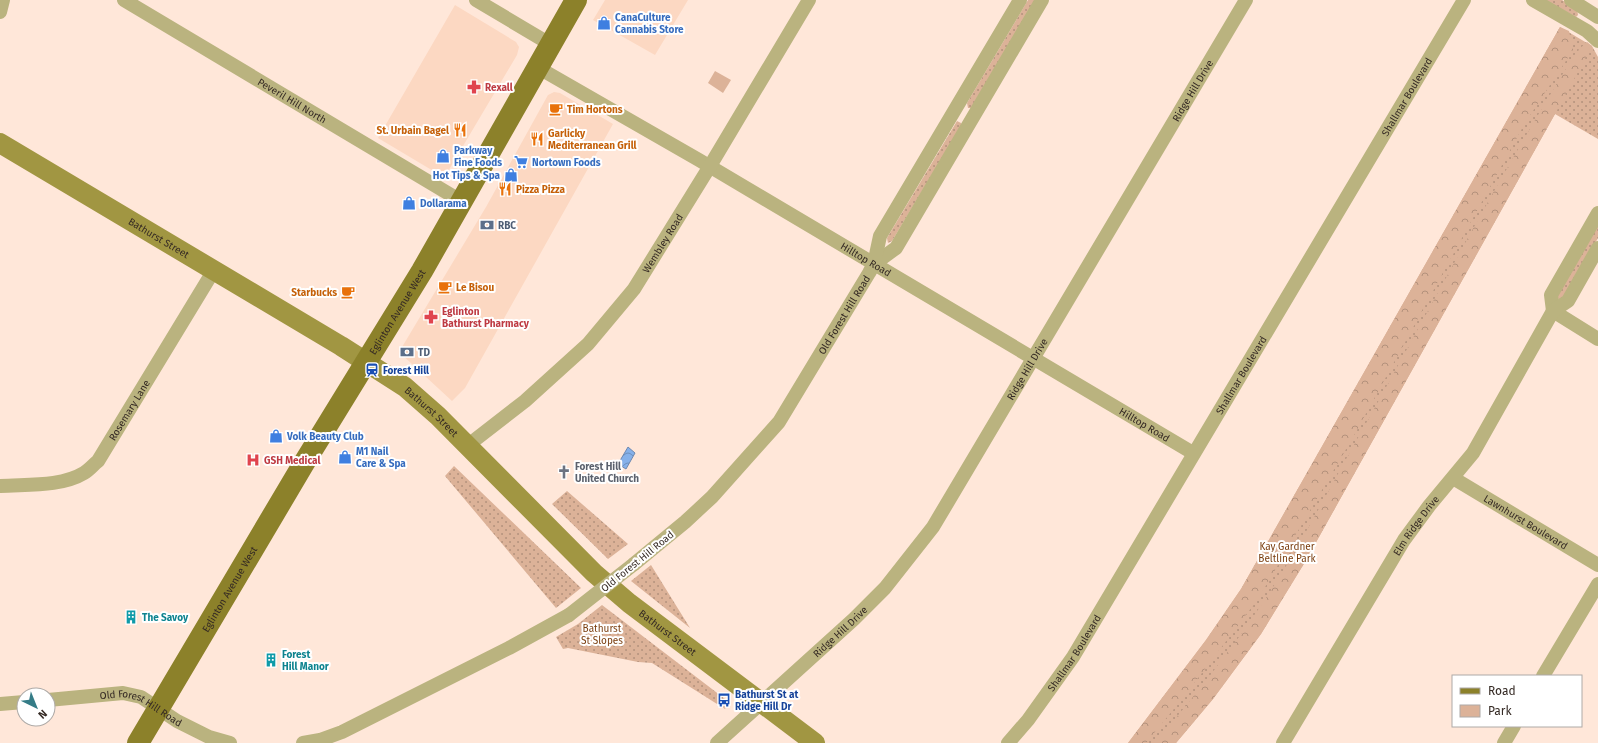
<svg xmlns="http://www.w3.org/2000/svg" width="1598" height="743" font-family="'Fira Sans',sans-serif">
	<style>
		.built { fill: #fcd8c2 }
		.green { fill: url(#green-dots) }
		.forest { fill: url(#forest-crowns) }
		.pitch { fill: #dcb298 }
		.water { fill: url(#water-waves); stroke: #6e88af }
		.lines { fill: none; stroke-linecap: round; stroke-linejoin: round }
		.minor { stroke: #bab37f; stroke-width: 14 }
		.secondary { stroke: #a19642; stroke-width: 20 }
		.primary { stroke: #8c812a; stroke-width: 22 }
		.minor-bridge { stroke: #bab37f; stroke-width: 14 }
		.labels { text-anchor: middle; stroke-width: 4; stroke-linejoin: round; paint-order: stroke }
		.shop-label { font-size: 10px; font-weight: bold; fill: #366cbe; stroke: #fff; text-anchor: start }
		.health-label { font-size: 10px; font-weight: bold; fill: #be3a42; stroke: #fff; text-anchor: start }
		.street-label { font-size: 10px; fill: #352a24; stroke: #fff }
		.food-label { font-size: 10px; font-weight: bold; fill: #c56008; stroke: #fff; text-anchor: start }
		.service-label { font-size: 10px; font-weight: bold; fill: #4e5e75; stroke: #fff; text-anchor: start }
		.transit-label { font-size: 10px; font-weight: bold; fill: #164399; stroke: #fff; text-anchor: start }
		.worship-label { font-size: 10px; font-weight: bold; fill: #5b616d; stroke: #fff; text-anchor: start }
		.park-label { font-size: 10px; fill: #7a3e0f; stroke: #fff }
		.culture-label { font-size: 10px; font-weight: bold; fill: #0d838f; stroke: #fff; text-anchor: start }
	</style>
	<defs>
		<pattern id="green-dots" width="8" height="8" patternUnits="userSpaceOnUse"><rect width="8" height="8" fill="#dcb298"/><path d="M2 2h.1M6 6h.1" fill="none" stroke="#b3917c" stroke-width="1.8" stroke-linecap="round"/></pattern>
		<pattern id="forest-crowns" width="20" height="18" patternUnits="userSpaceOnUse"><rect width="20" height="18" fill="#dcb298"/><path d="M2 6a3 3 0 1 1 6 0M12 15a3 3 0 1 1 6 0" fill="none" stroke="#b3917c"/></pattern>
		<pattern id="water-waves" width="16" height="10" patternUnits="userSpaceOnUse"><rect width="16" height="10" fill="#86b1ea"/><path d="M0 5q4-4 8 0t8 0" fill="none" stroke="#6e90bd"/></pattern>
	</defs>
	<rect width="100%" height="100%" fill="#ffe7d9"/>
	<!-- built -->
	<path class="built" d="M605,0h83l-33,55 -62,-35z
		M455,5l61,37 3,5 -2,8 -70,118 -3,1 -9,-2 -57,-34z
		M554,92l6,1 53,31 -148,264 -13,13 -53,-49 87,-145 62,-112z"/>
	<!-- green -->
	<path class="green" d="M1028,0h8l-65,108h-3l-1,-5z
		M1544,0h18l15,9 1,6 -2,2z
		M1560,27l32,19 6,11v82l-43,-25 -250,448 -44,72 -48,65 -37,44h-48l78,-103 35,-51z
		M957,121l4,2v3l-69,115 -4,2 -1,-5z
		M1598,221v17l-34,60 -5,2 -2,-3z
		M454,466l127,122 -25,20 -111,-132z
		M567,491l61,53 -20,15 -56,-55z
		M651,565l39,63 -59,-47z
		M602,605l127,97 -4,7 -73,-46 -14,-1 -70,-14 -5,1 -7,-12 22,-13z"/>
	<!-- forest -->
	<path class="forest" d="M1560,27l9,4 4,19 -48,73 -173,316 -94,160 -72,95 -40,49h-18l78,-103 35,-51z
		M1587,42l5,4 -37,68 -250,448 -44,72 -48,65 -37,44h-21c39,-46 76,-93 109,-142 32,-48 58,-99 86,-149 75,-133 145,-270 227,-401z"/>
	<!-- pitch -->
	<path class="pitch" d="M715,71l16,9 -8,13 -15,-10z"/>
	<!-- water -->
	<path class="water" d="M628,447l7,6 -9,16 -8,-5z"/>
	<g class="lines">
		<!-- minor -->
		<g class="minor">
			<path id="s1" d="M124,0l337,201"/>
			<path d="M476,0l74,44"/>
			<path d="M1533,0l54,31 11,10"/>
			<path d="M1571,0l27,17"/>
			<path d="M0,12l3,-12"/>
			<path id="s2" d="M537,67l162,93 494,293"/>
			<path d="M874,264l22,-16 146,-248"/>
			<path d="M1553,311l-2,-16 47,-82"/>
			<path d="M1553,311l45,28"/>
			<path id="s3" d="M467,446l58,-45 63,-57 46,-55 76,-123 99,-166"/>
			<path id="s4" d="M1453,478l145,87"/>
			<path id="s5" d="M0,486c26,-2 61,1 84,-13 5,-3 9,-8 14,-12l116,-191"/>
			<path id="s6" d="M634,564l51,-42 27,-25 67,-75 90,-149 5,-9 6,-28 140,-236"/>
			<path d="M1543,676l55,-92"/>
			<path id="s7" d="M48,700l75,-7 18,4 36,24 32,16 21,6"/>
			<path d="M0,704l24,-2"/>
			<path d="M303,743l17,-3 22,-8 167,-84 60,-33"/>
			<path id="s8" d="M717,743l137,-124 31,-31 48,-61 313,-527"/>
			<path id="s9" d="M1008,743l20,-23 45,-63 391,-657"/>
			<path id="s10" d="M1283,743l121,-203 25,-34 44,-53 80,-142 15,-10 30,-53"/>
			<path d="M1504,743l10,-17"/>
		</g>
		<!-- secondary -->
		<path class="secondary" id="s11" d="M0,143l341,203 64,41 33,29 156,157 35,30 186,140"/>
		<!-- primary -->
		<path class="primary" id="s12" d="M138,743l166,-280 118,-192 154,-271"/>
		<!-- minor-bridge -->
		<path class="minor-bridge" d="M569,615l65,-51"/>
	</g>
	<!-- icons -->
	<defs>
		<g id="shop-bare" transform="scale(1.08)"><path d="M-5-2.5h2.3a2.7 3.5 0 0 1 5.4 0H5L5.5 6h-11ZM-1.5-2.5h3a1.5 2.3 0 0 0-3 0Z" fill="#3f7fe0" stroke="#fff" stroke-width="2.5" paint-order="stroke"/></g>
		<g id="pharmacy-bare" transform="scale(1.08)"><path d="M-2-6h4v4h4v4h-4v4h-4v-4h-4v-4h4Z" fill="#e0444e" stroke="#fff" stroke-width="2.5" paint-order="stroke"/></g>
		<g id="cafe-bare" transform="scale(1.08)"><path d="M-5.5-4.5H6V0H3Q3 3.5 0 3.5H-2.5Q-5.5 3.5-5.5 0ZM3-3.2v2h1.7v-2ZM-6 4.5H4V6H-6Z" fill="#e8710a" stroke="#fff" stroke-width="2.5" paint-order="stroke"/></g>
		<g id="restaurant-bare" transform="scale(1.08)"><path d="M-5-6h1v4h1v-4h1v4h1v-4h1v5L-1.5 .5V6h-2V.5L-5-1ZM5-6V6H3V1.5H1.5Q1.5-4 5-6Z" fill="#e8710a" stroke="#fff" stroke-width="2.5" paint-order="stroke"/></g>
		<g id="supermarket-bare" transform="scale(1.08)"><path d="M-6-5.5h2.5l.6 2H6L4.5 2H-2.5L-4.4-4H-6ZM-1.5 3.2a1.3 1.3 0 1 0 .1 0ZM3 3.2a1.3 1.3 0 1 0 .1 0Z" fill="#3f7fe0" stroke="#fff" stroke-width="2.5" paint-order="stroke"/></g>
		<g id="bank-bare" transform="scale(1.08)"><path d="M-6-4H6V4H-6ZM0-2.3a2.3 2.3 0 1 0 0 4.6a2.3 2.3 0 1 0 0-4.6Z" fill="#5c6f8a" stroke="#fff" stroke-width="2.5" paint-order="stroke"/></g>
		<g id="station-bare" transform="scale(1.08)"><path d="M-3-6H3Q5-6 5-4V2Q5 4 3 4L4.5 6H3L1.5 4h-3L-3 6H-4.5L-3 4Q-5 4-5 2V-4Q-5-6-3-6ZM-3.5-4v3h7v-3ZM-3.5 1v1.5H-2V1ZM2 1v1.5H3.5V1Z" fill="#1a4fb4" stroke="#fff" stroke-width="2.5" paint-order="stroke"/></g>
		<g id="hospital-bare" transform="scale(1.08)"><path d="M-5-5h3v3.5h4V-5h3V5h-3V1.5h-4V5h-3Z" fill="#e0444e" stroke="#fff" stroke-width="2.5" paint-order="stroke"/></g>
		<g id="church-bare" transform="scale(1.08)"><path d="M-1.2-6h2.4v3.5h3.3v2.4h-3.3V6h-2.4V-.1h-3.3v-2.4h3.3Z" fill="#6b7280" stroke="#fff" stroke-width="2.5" paint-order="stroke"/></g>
		<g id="building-bare" transform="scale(1.08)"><path d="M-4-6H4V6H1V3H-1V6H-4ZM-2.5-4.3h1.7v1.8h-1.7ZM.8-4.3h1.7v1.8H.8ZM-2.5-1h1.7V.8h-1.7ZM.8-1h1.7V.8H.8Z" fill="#0f9aa8" stroke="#fff" stroke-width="2.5" paint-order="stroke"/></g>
		<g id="bus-bare" transform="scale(1.08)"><path d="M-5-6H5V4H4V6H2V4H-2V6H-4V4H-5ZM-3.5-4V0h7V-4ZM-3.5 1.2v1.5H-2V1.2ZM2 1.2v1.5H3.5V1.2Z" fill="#1a4fb4" stroke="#fff" stroke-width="2.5" paint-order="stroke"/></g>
	</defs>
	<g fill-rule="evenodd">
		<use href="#shop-bare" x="604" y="23"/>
		<use href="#pharmacy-bare" x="474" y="87"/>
		<use href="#cafe-bare" x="556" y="109"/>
		<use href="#restaurant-bare" x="460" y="130"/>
		<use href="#restaurant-bare" x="537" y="139"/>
		<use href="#shop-bare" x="443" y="156"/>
		<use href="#supermarket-bare" x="521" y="162"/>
		<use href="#shop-bare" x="511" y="175"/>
		<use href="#restaurant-bare" x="505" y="189"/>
		<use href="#shop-bare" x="409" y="203"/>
		<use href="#bank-bare" x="487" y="225"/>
		<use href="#cafe-bare" x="445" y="287"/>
		<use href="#cafe-bare" x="348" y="292"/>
		<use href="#pharmacy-bare" x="431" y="317"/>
		<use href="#bank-bare" x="407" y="352"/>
		<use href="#station-bare" x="372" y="370"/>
		<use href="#shop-bare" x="276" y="436"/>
		<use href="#shop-bare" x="345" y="457"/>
		<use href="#hospital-bare" x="253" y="460"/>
		<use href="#church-bare" x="564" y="472"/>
		<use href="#building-bare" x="131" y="617"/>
		<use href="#building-bare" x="271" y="660"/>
		<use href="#bus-bare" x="724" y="700"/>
	</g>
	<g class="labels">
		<!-- shop labels -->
		<g class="shop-label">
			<text x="615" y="21">CanaCulture<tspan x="615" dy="12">Cannabis Store</tspan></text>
			<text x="454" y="154">Parkway<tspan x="454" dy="12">Fine Foods</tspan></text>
			<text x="532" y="166">Nortown Foods</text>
			<text x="500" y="179" text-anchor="end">Hot Tips &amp; Spa</text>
			<text x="420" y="207">Dollarama</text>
			<text x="287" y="440">Volk Beauty Club</text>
			<text x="356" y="455">M1 Nail<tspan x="356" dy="12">Care &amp; Spa</tspan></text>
		</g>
		<!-- health labels -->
		<g class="health-label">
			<text x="485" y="91">Rexall</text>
			<text x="442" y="315">Eglinton<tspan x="442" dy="12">Bathurst Pharmacy</tspan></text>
			<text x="264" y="464">GSH Medical</text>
		</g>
		<!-- street labels -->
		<g class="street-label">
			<text dy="4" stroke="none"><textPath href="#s8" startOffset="814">Ridge Hill Drive</textPath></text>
			<text dy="4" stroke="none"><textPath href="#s9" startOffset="760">Shallmar Boulevard</textPath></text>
			<text dy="4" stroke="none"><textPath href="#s1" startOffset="196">Peveril Hill North</textPath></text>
			<text dy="4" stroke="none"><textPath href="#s11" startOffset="185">Bathurst Street</textPath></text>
			<text dy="4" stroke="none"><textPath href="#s3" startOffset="284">Wembley Road</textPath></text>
			<text dy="4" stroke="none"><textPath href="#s2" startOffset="381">Hilltop Road</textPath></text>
			<text dy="4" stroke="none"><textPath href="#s12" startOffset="503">Eglinton Avenue West</textPath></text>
			<text dy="4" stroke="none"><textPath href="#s6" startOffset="329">Old Forest Hill Road</textPath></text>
			<text dy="4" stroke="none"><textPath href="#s8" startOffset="490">Ridge Hill Drive</textPath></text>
			<text dy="4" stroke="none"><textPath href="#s9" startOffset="436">Shallmar Boulevard</textPath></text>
			<text dy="4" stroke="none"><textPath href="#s5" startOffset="164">Rosemary Lane</textPath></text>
			<text dy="4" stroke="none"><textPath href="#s11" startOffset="509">Bathurst Street</textPath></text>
			<text dy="4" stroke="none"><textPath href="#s2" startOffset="705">Hilltop Road</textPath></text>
			<text dy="4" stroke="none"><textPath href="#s4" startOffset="85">Lawnhurst Boulevard</textPath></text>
			<text dy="4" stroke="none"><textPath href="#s10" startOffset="255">Elm Ridge Drive</textPath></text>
			<text transform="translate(637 561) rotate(-39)" y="4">Old Forest Hill Road</text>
			<text dy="4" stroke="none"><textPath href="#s12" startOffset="179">Eglinton Avenue West</textPath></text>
			<text dy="4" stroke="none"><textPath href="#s11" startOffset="833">Bathurst Street</textPath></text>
			<text dy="4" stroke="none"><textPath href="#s8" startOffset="166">Ridge Hill Drive</textPath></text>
			<text dy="4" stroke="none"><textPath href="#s9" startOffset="112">Shallmar Boulevard</textPath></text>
			<text dy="4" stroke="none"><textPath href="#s7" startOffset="97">Old Forest Hill Road</textPath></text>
		</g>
		<!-- food labels -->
		<g class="food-label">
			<text x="567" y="113">Tim Hortons</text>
			<text x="449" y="134" text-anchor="end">St. Urbain Bagel</text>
			<text x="548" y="137">Garlicky<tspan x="548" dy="12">Mediterranean Grill</tspan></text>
			<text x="516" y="193">Pizza Pizza</text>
			<text x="456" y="291">Le Bisou</text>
			<text x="337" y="296" text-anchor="end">Starbucks</text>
		</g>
		<!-- service labels -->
		<g class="service-label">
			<text x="498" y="229">RBC</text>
			<text x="418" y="356">TD</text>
		</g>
		<!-- transit labels -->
		<g class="transit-label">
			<text x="383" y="374">Forest Hill</text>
			<text x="735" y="698">Bathurst St at<tspan x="735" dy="12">Ridge Hill Dr</tspan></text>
		</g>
		<!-- worship labels -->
		<g class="worship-label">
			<text x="575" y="470">Forest Hill<tspan x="575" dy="12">United Church</tspan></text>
		</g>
		<!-- park labels -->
		<g class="park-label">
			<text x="1287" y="550">Kay Gardner<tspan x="1287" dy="12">Beltline Park</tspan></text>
			<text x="602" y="632">Bathurst<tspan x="602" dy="12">St Slopes</tspan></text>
		</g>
		<!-- culture labels -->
		<g class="culture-label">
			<text x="142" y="621">The Savoy</text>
			<text x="282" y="658">Forest<tspan x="282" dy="12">Hill Manor</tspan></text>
		</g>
	</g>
	<!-- legend -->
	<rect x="1452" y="675" width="130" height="52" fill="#ffffff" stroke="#aeaaa7"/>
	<rect x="1460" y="688" width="20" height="6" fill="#8c812a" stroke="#aeaaa7"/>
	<text x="1488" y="695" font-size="12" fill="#352a24">Road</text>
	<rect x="1460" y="705" width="20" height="12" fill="#dcb298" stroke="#aeaaa7"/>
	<text x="1488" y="715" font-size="12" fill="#352a24">Park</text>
	<!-- north arrow -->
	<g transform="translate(36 707) rotate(137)"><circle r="19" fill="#ffffff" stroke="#aeaaa7"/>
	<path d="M0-3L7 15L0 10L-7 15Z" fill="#357c87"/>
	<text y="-6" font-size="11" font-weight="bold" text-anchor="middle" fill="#352a24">N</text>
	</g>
</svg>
